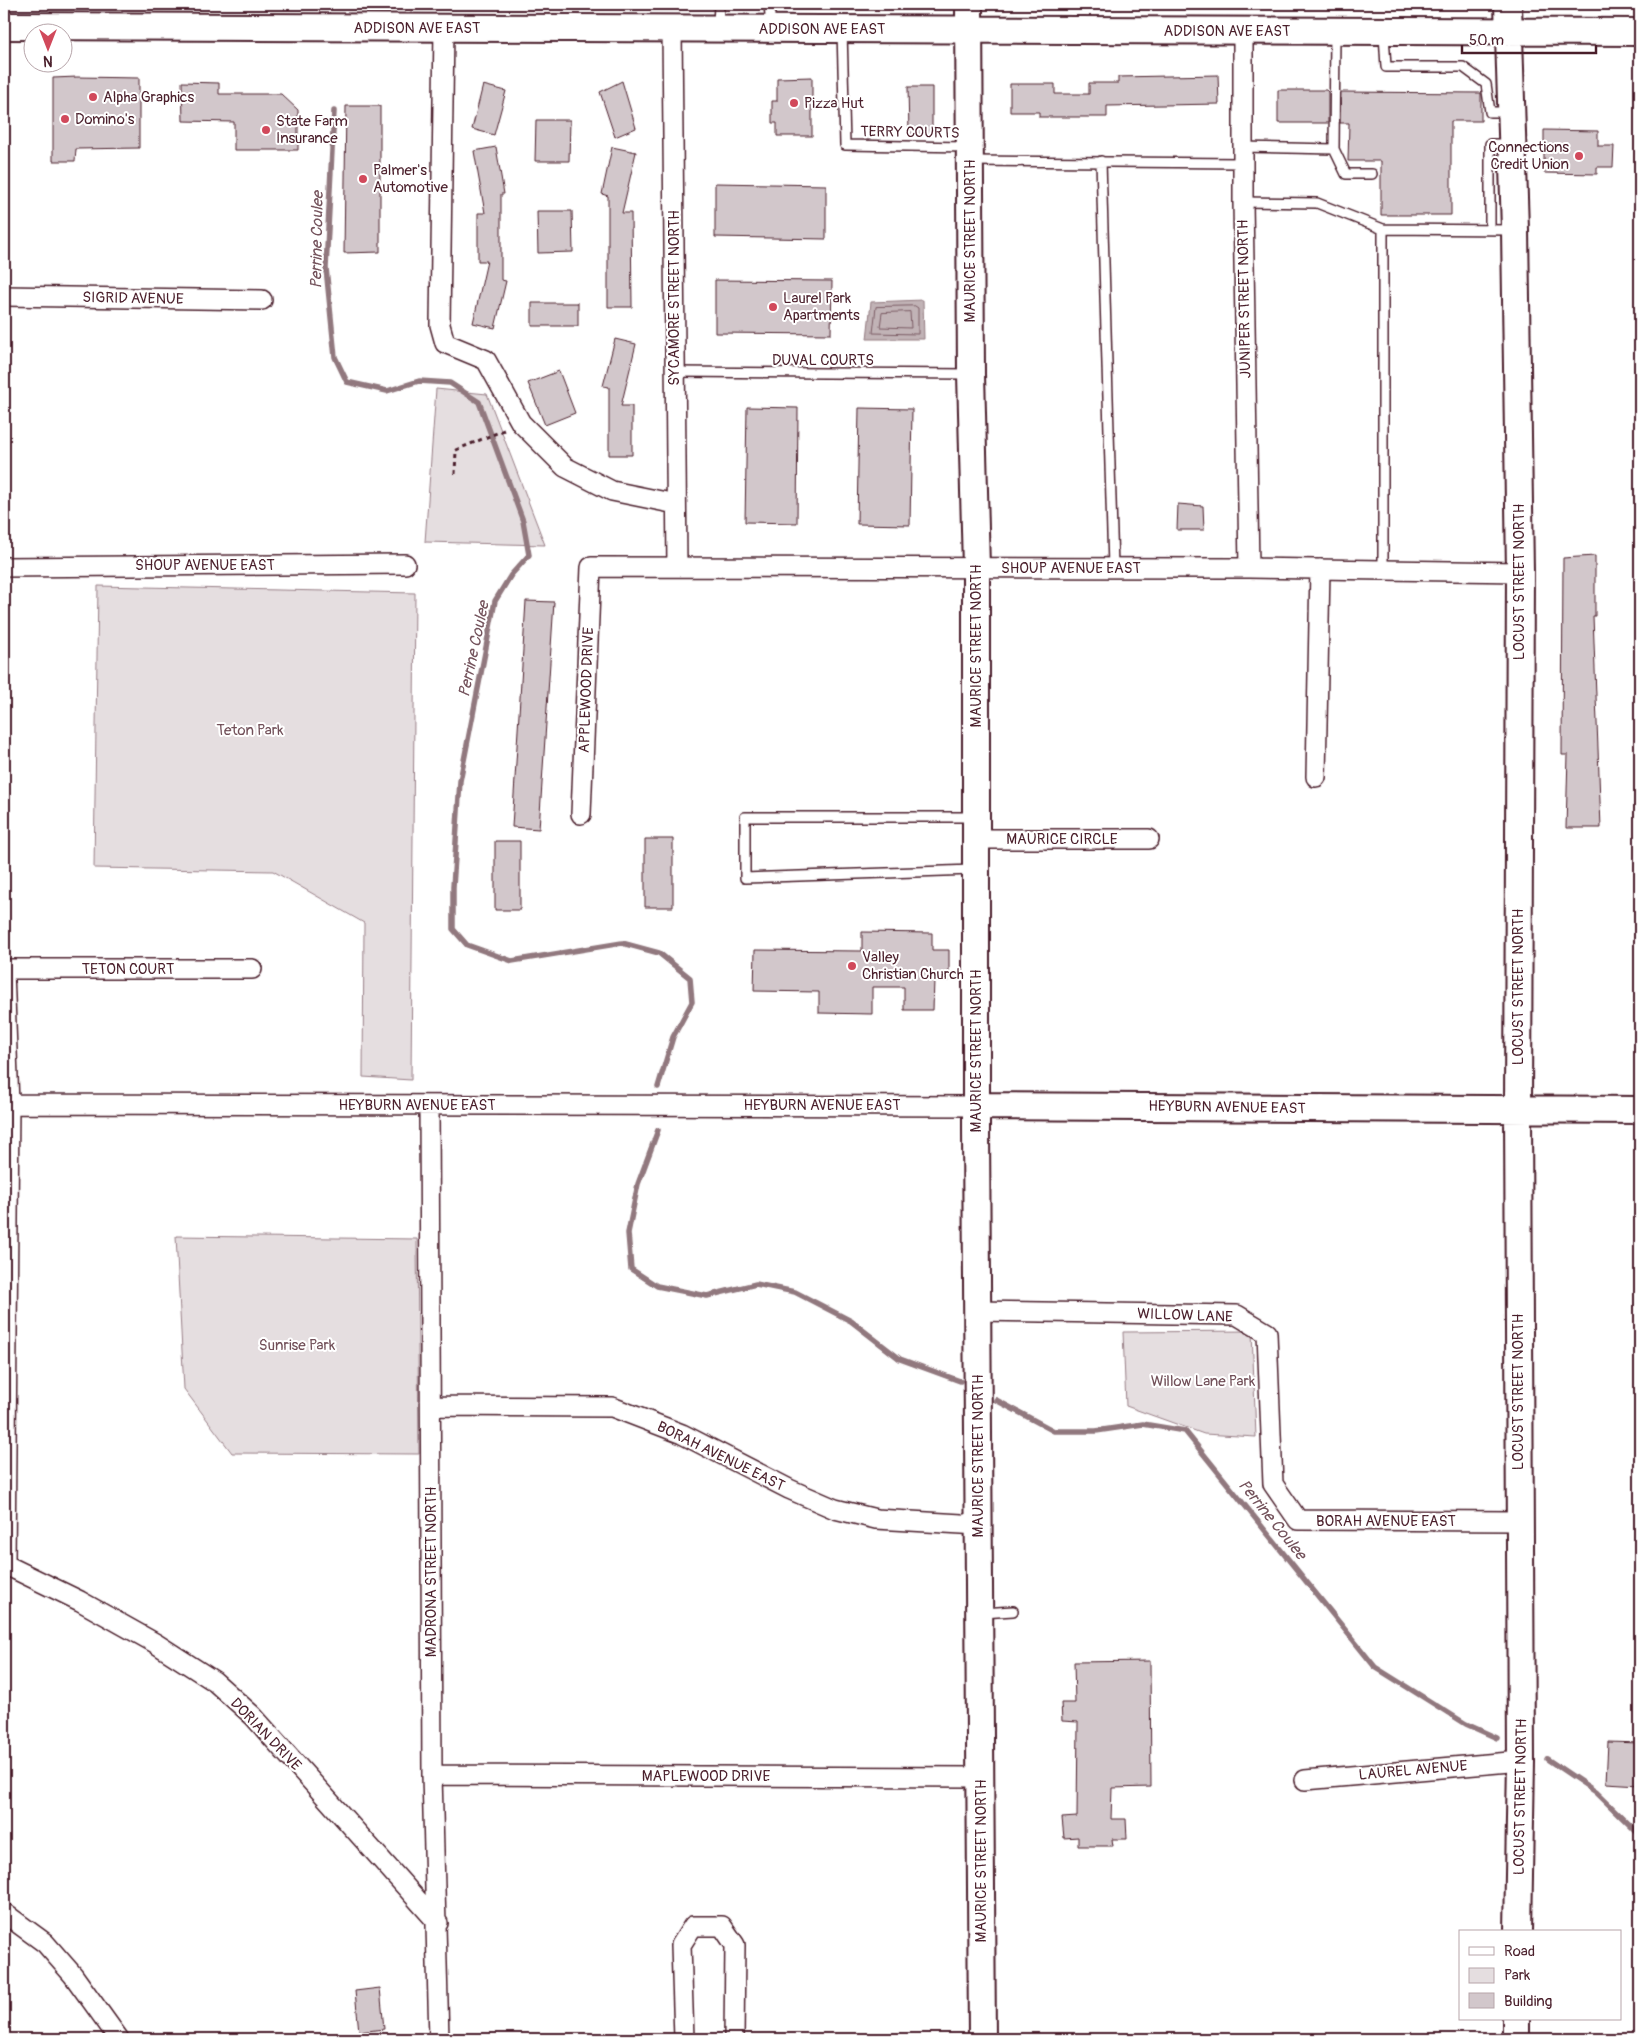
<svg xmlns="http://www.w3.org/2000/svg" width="1644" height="2043" font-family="Pangolin,sans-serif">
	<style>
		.green { fill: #e5dee0; stroke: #987e86 }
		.water { fill: #c1b3b6; stroke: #91787e }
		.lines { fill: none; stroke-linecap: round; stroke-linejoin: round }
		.shore { stroke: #7a5a63; stroke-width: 1 }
		.stream { stroke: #91787e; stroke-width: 5.5 }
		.building { fill: #d2c7cb; stroke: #4a1f2b }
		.lane-casing { stroke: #4a1f2b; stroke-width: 12 }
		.street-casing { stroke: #4a1f2b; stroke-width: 22 }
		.secondary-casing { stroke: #4a1f2b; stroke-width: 30 }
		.path { stroke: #4a1f2b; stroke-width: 3; stroke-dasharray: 4 4; stroke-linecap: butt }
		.lane { stroke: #fff; stroke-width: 9 }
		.street { stroke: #fff; stroke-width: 19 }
		.secondary { stroke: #fff; stroke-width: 26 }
		.poi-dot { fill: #d1495b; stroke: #fff; stroke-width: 2 }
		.labels { text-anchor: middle; stroke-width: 4; stroke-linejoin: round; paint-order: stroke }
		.street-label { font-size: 15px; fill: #4a1f2b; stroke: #fff }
		.poi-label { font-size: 15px; fill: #4a1f2b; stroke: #fff; text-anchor: start }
		.park-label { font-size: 15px; fill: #714f58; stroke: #fff }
		.water-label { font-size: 16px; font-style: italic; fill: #74535c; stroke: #fff }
	</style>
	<rect width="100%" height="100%" fill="#fff"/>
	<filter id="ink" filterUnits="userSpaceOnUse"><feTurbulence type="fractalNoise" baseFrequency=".02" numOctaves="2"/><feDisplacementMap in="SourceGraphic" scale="10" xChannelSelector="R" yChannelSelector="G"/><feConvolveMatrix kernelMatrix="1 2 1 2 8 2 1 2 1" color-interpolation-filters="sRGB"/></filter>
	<g filter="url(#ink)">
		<!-- green -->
		<path class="green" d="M436,389l51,5 58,151 -120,-3z
			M98,586l317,7 -4,487 -48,-3 1,-154 -91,-52 -179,-3z
			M176,1236l241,3 2,215 -187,-1 -48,-64z
			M1252,1331l4,106 -52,-3 -78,-28 -3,-74z"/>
		<!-- water -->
		<path class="water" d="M923,300l1,39h-57l4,-37z"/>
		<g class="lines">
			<!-- shore -->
			<path class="shore" d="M915,306l3,2v26l-45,-1 3,-26z
				M910,312l1,16 -31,-1 2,-14z"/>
			<!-- stream -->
			<path class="stream" d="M334,111l-8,157 9,89 12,25 40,9 32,-10 31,2 29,19 44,119 6,34 -18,20 -16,26 -35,180 -7,106v42l14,16 45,16 110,-18 37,10 31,25 2,24 -19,35 -15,50
				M658,1130l-20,54 -10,49 3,36 26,17 50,10 49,-12 39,8 56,29 49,38 60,22
				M996,1400l58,31h42l47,-7 42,7 190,236 91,57 31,14
				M1547,1759l49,33 44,43"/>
		</g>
		<!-- building -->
		<path class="building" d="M1218,75l1,29 -112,2v11h-68v-5h-29v-28h45v10h34v-11h29v-6z
			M77,77l62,1v70l-63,1 -1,12h-22v-83z
			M812,77v59h-35v-13h-5v-22h5v-23z
			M622,81l14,47 -21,9 -15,-45z
			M182,82l37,1v11h62l17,16v40h-64v-28l-51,-1z
			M483,85l23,6 -12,44 -22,-6z
			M908,87h24v47h-23z
			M1278,90h48l2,2v31h-50z
			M1341,92l140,1v28h-30v94h-70v-54h-33l1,-38h-9z
			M346,106h34v146l-36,1z
			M536,120h34l-1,41h-34z
			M1544,130l54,1v15h16l-1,21h-16v7l-53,-1z
			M496,147l8,47h-3v86l5,1 -11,47 -22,-5 14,-62h-9v-48h7l-11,-62z
			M612,147l24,5 -14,61h9l1,94h-24v-111l-6,-2z
			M715,183l111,2v54l-111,-2z
			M537,211h35l1,41 -35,1z
			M715,280l117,1 -1,53 -116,-1z
			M532,303h46v23h-46z
			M615,339l21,5 -15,62h11v49h-23v-68l-6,-1z
			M559,371l16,42 -30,12 -17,-42z
			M747,407l51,1 -1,115 -52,-1z
			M859,408l53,1 -2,116 -53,-1z
			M1178,504l25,2 1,24h-27z
			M1595,556v60h-2l8,212h-35l2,-73h-6l1,-197z
			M526,601l28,1 -15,227 -27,-2z
			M645,839h28v68h-28z
			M495,841h25v69h-25z
			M862,932l70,1v17h17v31l-15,-1 -1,30h-29v-23h-32v27l-53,-1v-21l-65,-1 1,-41 107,1z
			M1150,1661l1,126 -39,1 -1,31h15l1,20h-15l1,7h-35v-9l-14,1 -2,-20 15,-1 1,-95 -16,-1 -1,-18h14l-1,-41z
			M1608,1742l32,1v42l-34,-2z
			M380,1988l4,41 -25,3 -4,-41z"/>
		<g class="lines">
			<!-- lane casing -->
			<g class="lane-casing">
				<path id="lane" d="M769,4l2,24
					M718,26l1,-22
					M842,30l3,115 122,2
					M1384,34l2,33h77l23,17 4,28h20
					M1242,147l92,2 1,-115
					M1334,149l12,25h26
					M972,161l270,2
					M1101,161l12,406
					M1243,202l74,1 66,26 129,1
					M1383,229v341
					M1490,230v-86h21
					M675,372l294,2
					M973,870l-228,8v-61h230
					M982,1613l31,-2"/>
			</g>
			<!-- street casing -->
			<g class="street-casing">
				<path id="street" d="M444,28l-4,297 5,18 41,17 35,63 44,44 47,24 64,13
					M672,29l5,538
					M1243,31v171l6,366
					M4,296l258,4
					M4,567l401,-3
					M1316,777l4,-208
					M581,814l10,-247 658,1 271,4
					M975,839h174
					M4,969h248
					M4,970l5,134 -4,460
					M4,1104l972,2
					M429,1105l3,670 7,264
					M977,1311l260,4 30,18 6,151 25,36 221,1
					M431,1406l181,1 70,27 107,55 46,20 41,10 103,6
					M4,1564l76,37 75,42 59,38 39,35 185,207
					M432,1775l548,2
					M1305,1780l216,-19
					M4,1913l41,30 28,32 46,64
					M684,2039l-3,-94 12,-19h29l13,19 -1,94"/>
			</g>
			<!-- secondary casing -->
			<g class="secondary-casing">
				<path id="secondary" d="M969,4l2,370 5,194v562l6,909
					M1508,4l7,226 5,342 -2,539 3,650 -3,171
					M4,26l1636,6
					M976,1106l664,4
					M1516,2039v-20"/>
			</g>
			<!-- path -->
			<path class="path" d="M455,474l1,-24 48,-20"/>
			<!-- lane -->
			<use href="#lane" class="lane"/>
			<!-- street -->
			<use href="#street" class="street"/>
			<!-- secondary -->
			<use href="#secondary" class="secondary"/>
		</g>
	</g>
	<!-- markers -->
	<g class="poi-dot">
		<circle cx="93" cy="97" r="5"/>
		<circle cx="794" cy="103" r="5"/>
		<circle cx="65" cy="119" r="5"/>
		<circle cx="266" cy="130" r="5"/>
		<circle cx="1579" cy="156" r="5"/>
		<circle cx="363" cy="179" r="5"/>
		<circle cx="773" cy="307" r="5"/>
		<circle cx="852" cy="966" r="5"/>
	</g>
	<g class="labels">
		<!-- street labels -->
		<g class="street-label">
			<text x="417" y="33">ADDISON AVE EAST</text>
			<text x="822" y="34">ADDISON AVE EAST</text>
			<text x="1227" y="36">ADDISON AVE EAST</text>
			<text transform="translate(910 132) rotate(1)" y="5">TERRY COURTS</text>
			<text transform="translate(970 241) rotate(-90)" y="5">MAURICE STREET NORTH</text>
			<text transform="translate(133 298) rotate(1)" y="5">SIGRID AVENUE</text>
			<text transform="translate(674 298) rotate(-90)" y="5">SYCAMORE STREET NORTH</text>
			<text transform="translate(1244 299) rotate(-91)" y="5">JUNIPER STREET NORTH</text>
			<text x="823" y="365">DUVAL COURTS</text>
			<text x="205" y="570">SHOUP AVENUE EAST</text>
			<text x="1071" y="573">SHOUP AVENUE EAST</text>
			<text transform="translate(1519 582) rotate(-90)" y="5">LOCUST STREET NORTH</text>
			<text transform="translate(976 646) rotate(-90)" y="5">MAURICE STREET NORTH</text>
			<text transform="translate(586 690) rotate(-88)" y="5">APPLEWOOD DRIVE</text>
			<text x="1062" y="844">MAURICE CIRCLE</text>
			<text x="128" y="974">TETON COURT</text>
			<text transform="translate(1518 987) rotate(-90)" y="5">LOCUST STREET NORTH</text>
			<text transform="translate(976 1051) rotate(-90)" y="5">MAURICE STREET NORTH</text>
			<text x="417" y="1110">HEYBURN AVENUE EAST</text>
			<text x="822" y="1110">HEYBURN AVENUE EAST</text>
			<text transform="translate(1227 1107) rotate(1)" y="5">HEYBURN AVENUE EAST</text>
			<text transform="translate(1185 1315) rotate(2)" y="5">WILLOW LANE</text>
			<text transform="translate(1518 1392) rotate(-90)" y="5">LOCUST STREET NORTH</text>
			<text transform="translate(721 1456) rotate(26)" y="5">BORAH AVENUE EAST</text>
			<text transform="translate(978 1456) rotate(-90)" y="5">MAURICE STREET NORTH</text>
			<text x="1386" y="1526">BORAH AVENUE EAST</text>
			<text transform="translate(431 1572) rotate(-90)" y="5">MADRONA STREET NORTH</text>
			<text transform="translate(266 1734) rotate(46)" y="5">DORIAN DRIVE</text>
			<text transform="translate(1413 1770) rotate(-5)" y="5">LAUREL AVENUE</text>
			<text x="706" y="1781">MAPLEWOOD DRIVE</text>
			<text transform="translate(1520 1797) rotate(-89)" y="5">LOCUST STREET NORTH</text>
			<text transform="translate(981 1861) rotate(-90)" y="5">MAURICE STREET NORTH</text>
		</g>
		<!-- poi labels -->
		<g class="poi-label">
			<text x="103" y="102">Alpha Graphics</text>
			<text x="804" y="108">Pizza Hut</text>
			<text x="75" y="124">Domino's</text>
			<text x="276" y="126">State Farm<tspan x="276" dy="17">Insurance</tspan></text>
			<text x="1569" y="152" text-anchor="end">Connections<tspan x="1569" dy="17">Credit Union</tspan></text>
			<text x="373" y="175">Palmer's<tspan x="373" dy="17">Automotive</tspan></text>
			<text x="783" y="303">Laurel Park<tspan x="783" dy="17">Apartments</tspan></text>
			<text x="862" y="962">Valley<tspan x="862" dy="17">Christian Church</tspan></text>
		</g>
		<!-- park labels -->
		<g class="park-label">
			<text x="250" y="735">Teton Park</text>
			<text x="297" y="1350">Sunrise Park</text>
			<text x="1203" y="1386">Willow Lane Park</text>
		</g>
		<!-- water labels -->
		<g class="water-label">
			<text transform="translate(316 240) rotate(-89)" y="6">Perrine Coulee</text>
			<text transform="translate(473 649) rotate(-78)" y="6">Perrine Coulee</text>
			<text transform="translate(1273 1519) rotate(51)" y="6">Perrine Coulee</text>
		</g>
	</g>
	<!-- margin -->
	<rect width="1644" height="2043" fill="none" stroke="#fff" stroke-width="20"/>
	<rect x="10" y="10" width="1624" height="2023" fill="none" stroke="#4a1f2b" stroke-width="2" filter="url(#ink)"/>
	<!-- legend -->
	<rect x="1459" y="1930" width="162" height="90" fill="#ffffff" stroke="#b7a5aa"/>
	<rect x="1469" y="1947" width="25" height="8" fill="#ffffff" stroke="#b7a5aa"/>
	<text x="1504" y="1956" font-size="15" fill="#4a1f2b">Road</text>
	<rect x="1469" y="1968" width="25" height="15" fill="#e5dee0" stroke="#b7a5aa"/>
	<text x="1504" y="1980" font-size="15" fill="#4a1f2b">Park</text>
	<rect x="1469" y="1993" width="25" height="15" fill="#d2c7cb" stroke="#b7a5aa"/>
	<text x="1504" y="2006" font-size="15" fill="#4a1f2b">Building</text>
	<!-- north arrow -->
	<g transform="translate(48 48) rotate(180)"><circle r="24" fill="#ffffff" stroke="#b7a5aa"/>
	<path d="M0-4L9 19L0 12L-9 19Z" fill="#d1495b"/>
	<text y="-8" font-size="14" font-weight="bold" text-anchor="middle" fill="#4a1f2b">N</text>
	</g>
	<!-- scale -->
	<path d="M1462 45v8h134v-8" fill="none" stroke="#4a1f2b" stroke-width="2.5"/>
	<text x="1469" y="45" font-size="15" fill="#4a1f2b" stroke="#ffffff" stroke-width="4" paint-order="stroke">50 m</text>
</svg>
